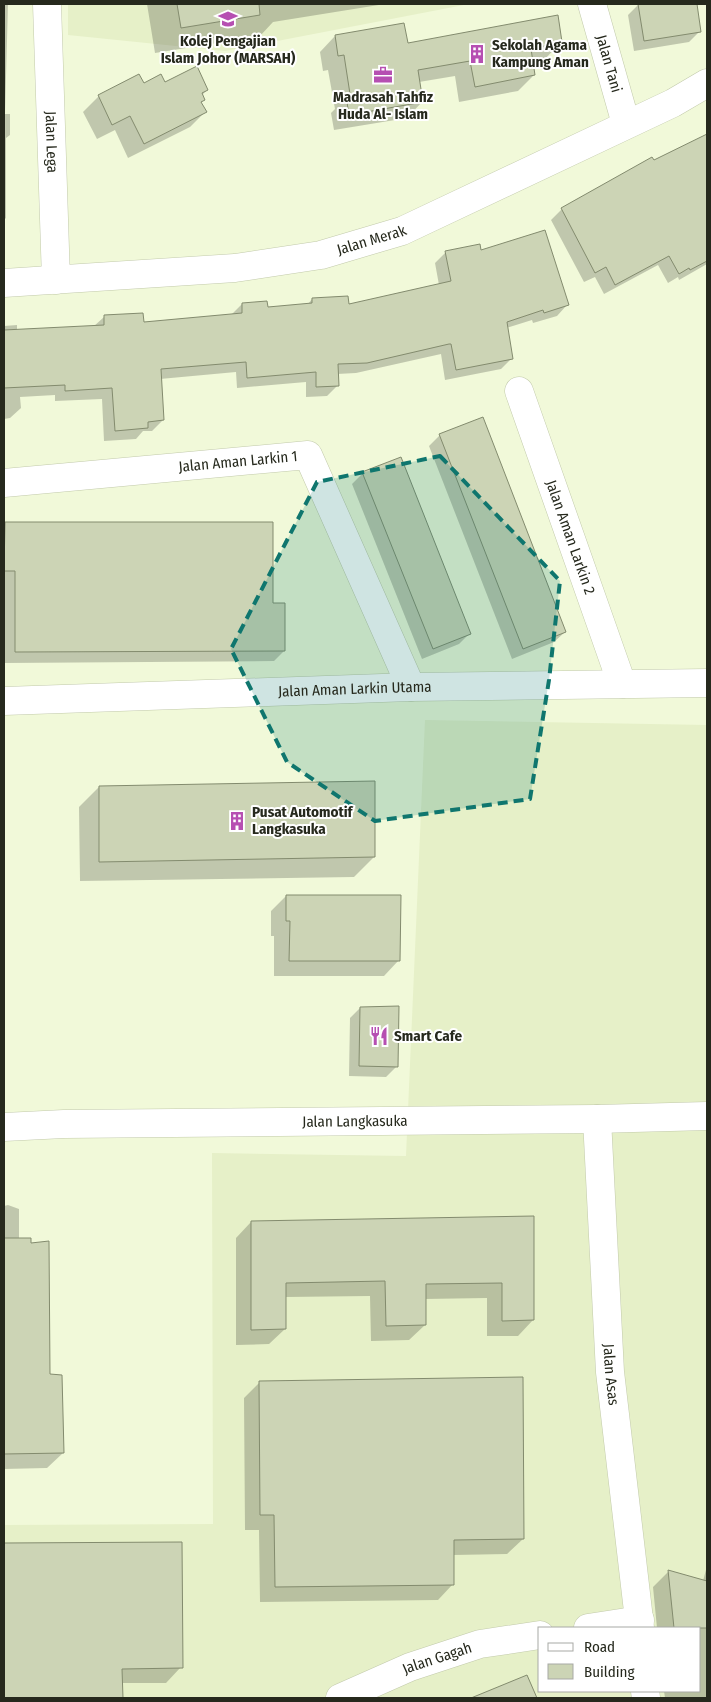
<svg xmlns="http://www.w3.org/2000/svg" width="711" height="1702" font-family="'Fira Sans Condensed',sans-serif">
	<style>
		.built { fill: #e6f0c8; fill-rule: evenodd }
		.shadow { fill: #0003 }
		.building { fill: #ccd4b5; stroke: #838b6e }
		.lines { fill: none; stroke-linecap: round; stroke-linejoin: round }
		.street-casing { stroke: #c2caab; stroke-width: 29 }
		.secondary-casing { stroke: #c2caab; stroke-width: 29 }
		.street { stroke: #fff; stroke-width: 28 }
		.secondary { stroke: #fff; stroke-width: 28 }
		.marked { fill: #0f766e; fill-opacity: 0.2; stroke: #0f766e; stroke-width: 4; stroke-dasharray: 10 6; stroke-linejoin: round }
		.labels { text-anchor: middle; stroke-width: 4; stroke-linejoin: round; paint-order: stroke }
		.poi-label { font-size: 15px; font-weight: bold; fill: #26291d; stroke: #fff; text-anchor: start }
		.street-label { font-size: 15px; fill: #26291d; stroke: #fff }
	</style>
	<rect width="100%" height="100%" fill="#f1f9d9"/>
	<!-- built -->
	<path class="built" d="M68,4h401l-244,47 -157,-16z
		M425,720l282,5v973h-703v-173l209,-1 -1,-371 194,3zM540,1628h160v63h-160z"/>
	<!-- shadow -->
	<path class="shadow" d="M4,4h4l-3,110h5v21l-4,3v80l-2,2z
		M147,4h238l-112,18 -13,14 -105,17z
		M639,4h57l4,27 -11,11 -55,9 -6,-36z
		M335,36l71,9 155,-3 -15,16 -15,2 3,15 -16,16 -59,11 -4,-26 -36,6 3,20 -15,16 -73,12 -3,-17 4,-4 -7,-39 -5,1 -3,-19z
		M143,84h21l43,6 -5,5 2,5 -3,3 4,9 -15,15 -62,31 -13,-28 -18,9 -14,-27 16,-16z
		M707,135v129l-28,16 -1,-3 -10,6 -10,-18 -54,29 -9,-17 -11,5 -33,-62 11,-11z
		M479,245l1,7 87,53 -10,11 -24,7 -1,-3 -26,8 6,30 -11,11 -56,11 -4,-26 -85,19 -19,1 1,11 -11,11 -21,1v-15l-69,6 -1,-16 -76,7 3,41 -11,11h-9l-7,8 -32,2 -2,-42 -47,2v-6l-35,2 1,11 -11,10 -6,1v-93l13,-1v6l76,-4 11,-10 38,6 89,-8 11,-11 25,4 41,-4 4,-5 35,6 92,-20 -4,-22 10,-10z
		M440,435l125,197 -11,10 -42,17 -83,-213z
		M363,473l107,160 -11,11 -37,15 -70,-175z
		M5,523l267,82 12,46 -10,10 -269,2z
		M99,787l275,70 -20,20 -274,4 -1,-74z
		M286,896l113,64 -15,16h-110v-40h-3v-25z
		M360,1008l37,58 -11,11 -37,-1 1,-58z
		M8,1205l11,4v30l30,137 14,77 -16,15 -43,1v-263z
		M532,1218l1,102 -15,16h-31v-38l-63,1 1,26 -16,15 -38,1 -1,-45 -85,1v32l-16,15 -33,1v-107l15,-16z
		M260,1382l263,157 -16,15 -54,1v29l-15,16 -178,2 -1,-72h-14l-1,-132z
		M181,1543v124l-15,16h-45v15h-117v-153z
		M707,1566v132h-42l-1,-7h36v-63h-43l-4,-41 15,-15 35,9z
		M526,1676l9,22h-61z"/>
	<!-- building -->
	<path class="building" d="M177,4h82l1,11 -79,13z
		M638,4h59l4,28 -57,9z
		M558,15l4,27 -31,7 4,26 -60,12 -5,-26 -52,9 5,32 -74,13 -3,-19 4,-2 -6,-39 -6,1 -3,-21 69,-12 4,20z
		M197,66l11,24 -6,3 3,7 -4,2 6,10 -63,32 -14,-28 -18,9 -14,-30 41,-21 5,9 17,-9 4,8z
		M707,134v127l-17,9 -1,-2 -10,6 -10,-18 -54,29 -9,-18 -11,6 -34,-65 91,-51 2,3z
		M545,230l24,75 -25,8 -1,-3 -36,12 6,37 -57,11 -5,-26h-2l-82,19 -29,1 1,22 -23,1v-15l-69,6 -1,-16 -85,7 3,51 -16,2v6l-33,3 -3,-43 -47,3v-6l-61,3v-58l100,-5v-10l39,-2 1,9 98,-9v-10l25,-2 1,6 44,-4v-5l36,-2 1,8 102,-23 -6,-30 35,-7 1,6z
		M483,417l83,215 -43,17 -84,-215z
		M401,457l70,177 -38,15 -71,-177z
		M5,522h268v81h12v48l-270,1v-81h-11z
		M375,781v76l-276,5v-76z
		M286,895h115l-1,66h-111l1,-40h-4z
		M399,1006l-1,61 -39,-1 1,-59z
		M534,1216v104l-32,1v-38l-76,1v41l-40,1 -1,-45 -99,2v46l-35,1v-109z
		M4,1238h27v5l18,-2 1,133 12,1 2,78 -60,1z
		M523,1377l1,162 -70,1v45l-179,2 -1,-72h-14l-1,-134z
		M182,1542l1,126 -61,1 1,29h-119v-155z
		M668,1570l39,11v47h-33z
		M527,1675l10,23h-66z"/>
	<g class="lines">
		<!-- street casing -->
		<g class="street-casing">
			<g id="street">
				<path id="s1" d="M47,4l9,276"/>
				<path id="s2" d="M592,4l34,120"/>
				<path id="s3" d="M4,283l231,-15 86,-13 81,-24 271,-128 34,-20"/>
				<path id="s4" d="M519,391l103,293"/>
				<path id="s5" d="M4,483l304,-28 103,232"/>
				<path id="s6" d="M4,701l407,-14 296,-4"/>
				<path d="M588,1628l52,-8"/>
				<path id="s7" d="M340,1698l70,-31 70,-23 60,-9"/>
			</g>
		</g>
		<!-- secondary casing -->
		<g class="secondary-casing">
			<g id="secondary">
				<path id="s8" d="M597,1119l13,253 30,256"/>
				<path id="s9" d="M4,1127l60,-3 533,-5 110,-3"/>
				<path d="M645,1691l1,7"/>
			</g>
		</g>
		<!-- street -->
		<use href="#street" class="street"/>
		<!-- secondary -->
		<use href="#secondary" class="secondary"/>
	</g>
	<!-- marked area -->
	<path class="marked" d="M440,456l120,125 -11,99 -19,119 -155,22 -88,-59 -56,-113 86,-167z"/>
	<!-- icons -->
	<defs>
		<g id="university-bare" transform="scale(1.5)"><path d="M0-5L7-2L0 1L-7-2ZM-4 1L0 2.5L4 1V4Q0 6-4 4Z" fill="#b64fb2" stroke="#fff" stroke-width="2.5" paint-order="stroke"/></g>
		<g id="building-bare" transform="scale(1.5)"><path d="M-4-6H4V6H1V3H-1V6H-4ZM-2.5-4.3h1.7v1.8h-1.7ZM.8-4.3h1.7v1.8H.8ZM-2.5-1h1.7V.8h-1.7ZM.8-1h1.7V.8H.8Z" fill="#b64fb2" stroke="#fff" stroke-width="2.5" paint-order="stroke"/></g>
		<g id="office-bare" transform="scale(1.5)"><path d="M-6-3h4V-5.5h4V-3h4V5H-6ZM-1-4.5V-3h2v-1.5ZM-6 0V1H6V0Z" fill="#b64fb2" stroke="#fff" stroke-width="2.5" paint-order="stroke"/></g>
		<g id="restaurant-bare" transform="scale(1.5)"><path d="M-5-6h1v4h1v-4h1v4h1v-4h1v5L-1.5 .5V6h-2V.5L-5-1ZM5-6V6H3V1.5H1.5Q1.5-4 5-6Z" fill="#b64fb2" stroke="#fff" stroke-width="2.5" paint-order="stroke"/></g>
	</defs>
	<g fill-rule="evenodd">
		<use href="#university-bare" x="228" y="19"/>
		<use href="#building-bare" x="477" y="54"/>
		<use href="#office-bare" x="383" y="75"/>
		<use href="#building-bare" x="237" y="821"/>
		<use href="#restaurant-bare" x="379" y="1036"/>
	</g>
	<g class="labels">
		<!-- poi labels -->
		<g class="poi-label">
			<text x="228" y="46" text-anchor="middle">Kolej Pengajian<tspan x="228" dy="17">Islam Johor (MARSAH)</tspan></text>
			<text x="492" y="50">Sekolah Agama<tspan x="492" dy="17">Kampung Aman</tspan></text>
			<text x="383" y="102" text-anchor="middle">Madrasah Tahfiz<tspan x="383" dy="17">Huda Al- Islam</tspan></text>
			<text x="252" y="817">Pusat Automotif<tspan x="252" dy="17">Langkasuka</tspan></text>
			<text x="394" y="1041">Smart Cafe</text>
		</g>
		<!-- street labels -->
		<g class="street-label">
			<text dy="5" stroke="none"><textPath href="#s2" startOffset="62">Jalan Tani</textPath></text>
			<text dy="5" stroke="none"><textPath href="#s1" startOffset="138">Jalan Lega</textPath></text>
			<text dy="5" stroke="none"><textPath href="#s3" startOffset="371">Jalan Merak</textPath></text>
			<text dy="5" stroke="none"><textPath href="#s5" startOffset="235">Jalan Aman Larkin 1</textPath></text>
			<text dy="5" stroke="none"><textPath href="#s4" startOffset="155">Jalan Aman Larkin 2</textPath></text>
			<text dy="5" stroke="none"><textPath href="#s6" startOffset="351">Jalan Aman Larkin Utama</textPath></text>
			<text dy="5" stroke="none"><textPath href="#s9" startOffset="351">Jalan Langkasuka</textPath></text>
			<text dy="5" stroke="none"><textPath href="#s8" startOffset="256">Jalan Asas</textPath></text>
			<text dy="5" stroke="none"><textPath href="#s7" startOffset="105">Jalan Gagah</textPath></text>
		</g>
	</g>
	<!-- border -->
	<rect width="711" height="1702" fill="none" stroke="#26291d" stroke-width="10"/>
	<!-- legend -->
	<rect x="538" y="1627" width="162" height="65" fill="#ffffff" stroke="#a8a9a5"/>
	<rect x="548" y="1643" width="25" height="8" fill="#ffffff" stroke="#a8a9a5"/>
	<text x="584" y="1652" font-size="15" fill="#26291d">Road</text>
	<rect x="548" y="1664" width="25" height="15" fill="#ccd4b5" stroke="#a8a9a5"/>
	<text x="584" y="1677" font-size="15" fill="#26291d">Building</text>
</svg>
